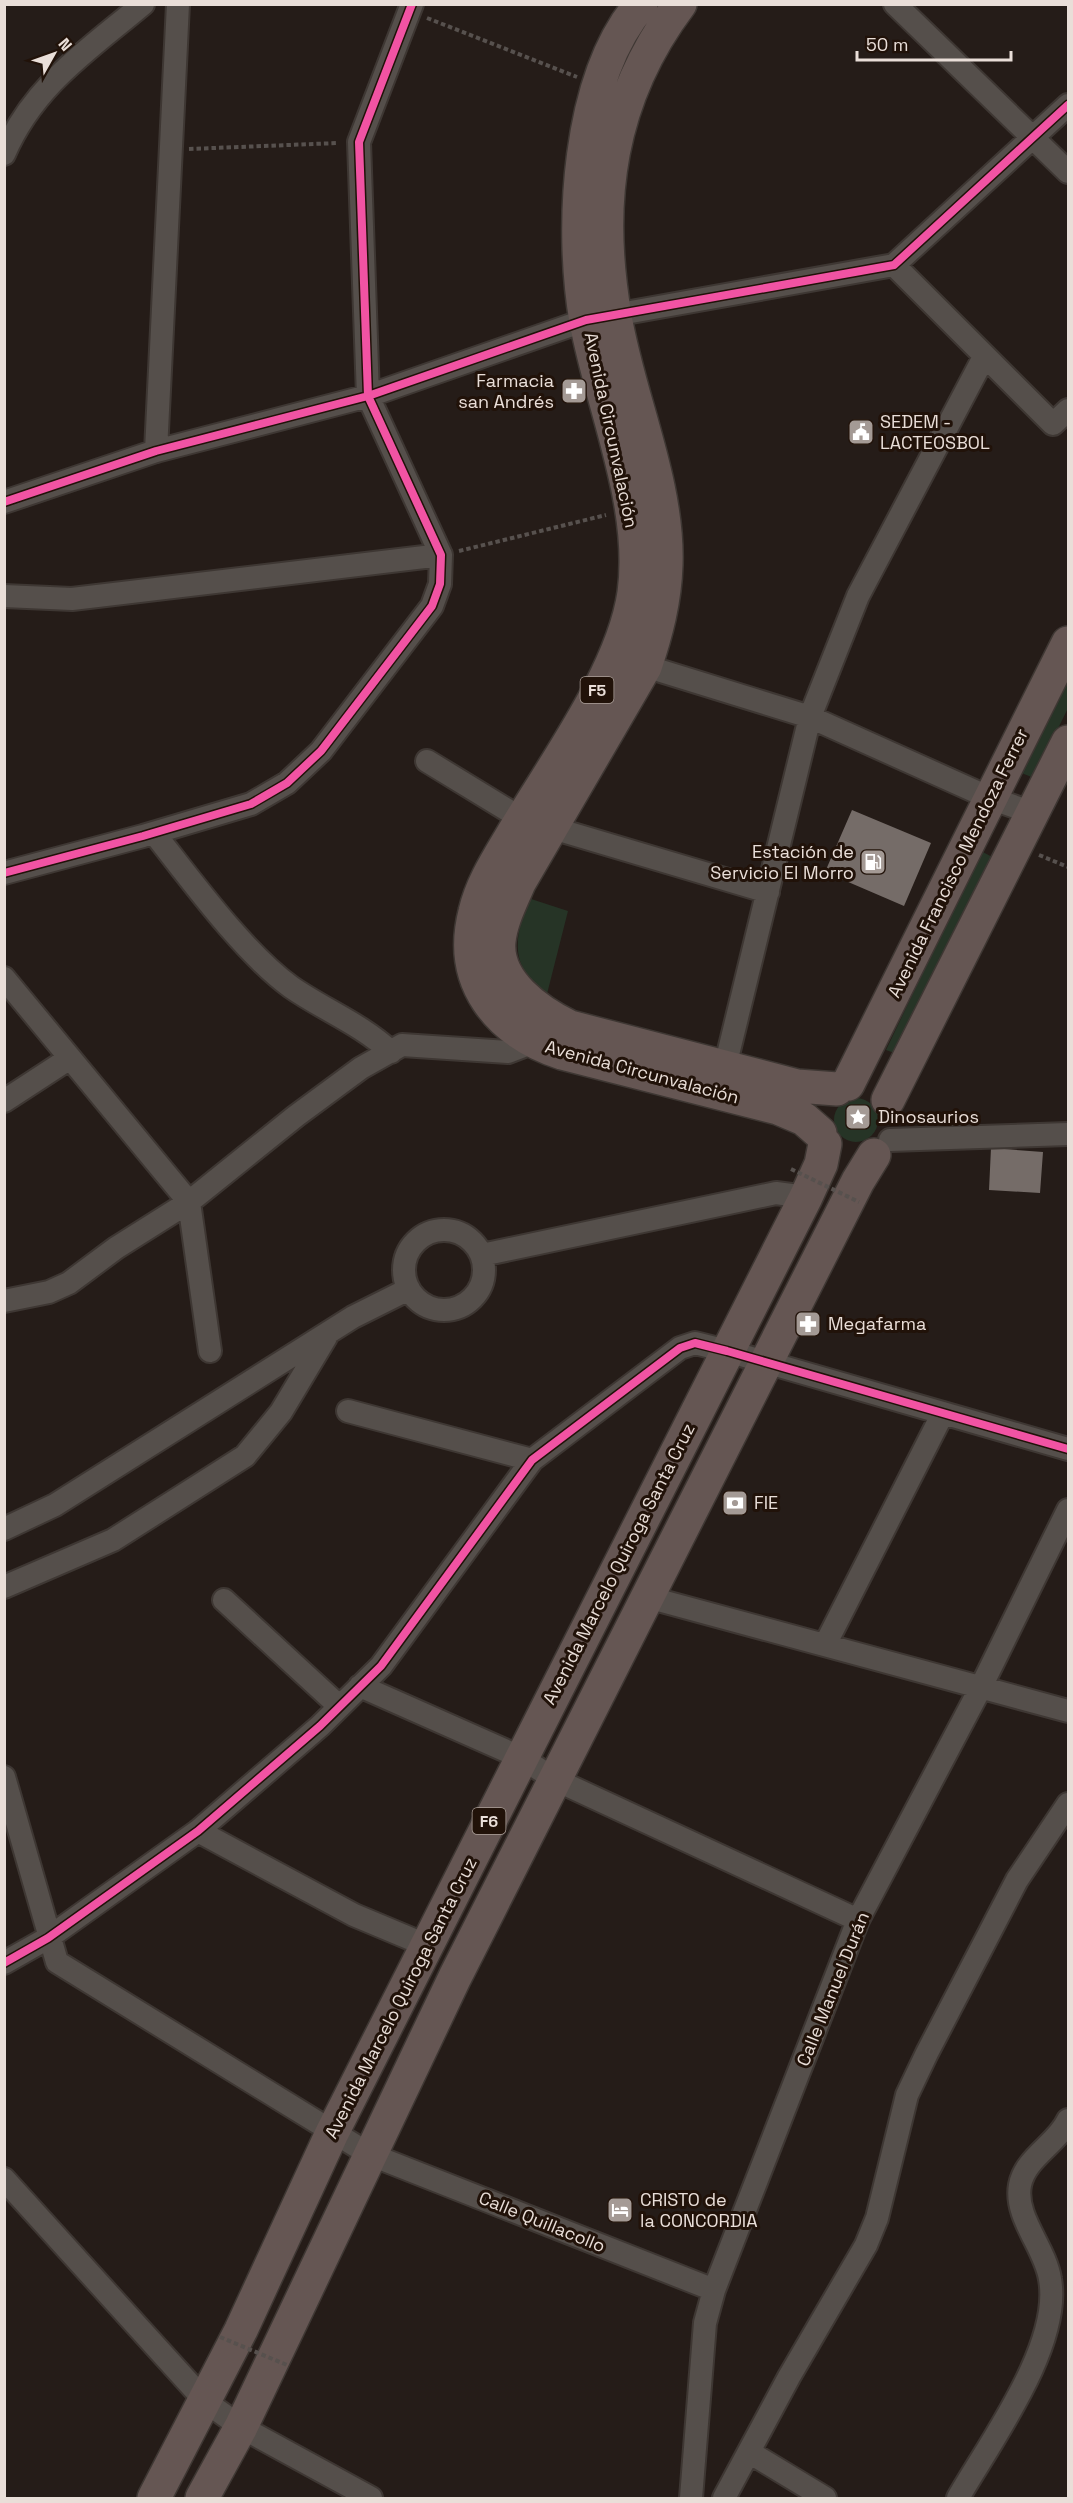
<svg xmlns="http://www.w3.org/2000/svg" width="1073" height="2503" font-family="'Space Grotesk',sans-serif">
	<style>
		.green { fill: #263426 }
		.building { fill: #756c68 }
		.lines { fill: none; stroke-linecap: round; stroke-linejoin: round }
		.minor-casing { stroke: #3e3733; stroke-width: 26 }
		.highway-casing { stroke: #3e3733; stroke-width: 36 }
		.path { stroke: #57514e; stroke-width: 4; stroke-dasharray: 4.5 3; stroke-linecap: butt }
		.minor { stroke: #554f4b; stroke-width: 22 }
		.highway { stroke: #655653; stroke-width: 33 }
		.path-bridge { stroke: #57514e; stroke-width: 4; stroke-dasharray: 4.5 3; stroke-linecap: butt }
		.cycleway-casing { stroke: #211209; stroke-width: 11 }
		.cycleway { stroke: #f153a3; stroke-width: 8 }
		.labels { text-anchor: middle; stroke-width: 6; stroke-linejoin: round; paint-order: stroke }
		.shield { fill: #211209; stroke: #ada19a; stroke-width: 1.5 }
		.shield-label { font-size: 16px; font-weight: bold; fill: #e9ded8 }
		.poi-label { font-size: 18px; fill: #e9ded8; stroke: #211209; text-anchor: start }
		.street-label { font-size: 18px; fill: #e9ded8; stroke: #211209 }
	</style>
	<rect width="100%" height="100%" fill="#251c18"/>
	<!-- green -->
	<path class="green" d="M1068,673v35l-34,70 -15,-6z
		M981,851l13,7 -94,197 -14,-5z
		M528,898l40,13 -21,83c-39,-29 -32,-54 -19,-96z
		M834 1120a22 22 0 1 1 44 0a22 22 0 1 1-44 0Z"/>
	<!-- building -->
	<path class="building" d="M852,810l79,33 -27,63 -79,-34z
		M991,1148l52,4 -3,41 -51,-3z"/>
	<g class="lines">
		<!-- minor casing -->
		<g class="minor-casing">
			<path id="minor" d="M895,4l173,168
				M4,154c30,-69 83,-103 139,-150
				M894,265l159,159 15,-14
				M156,451l22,-447
				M4,502l152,-51 212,-55 218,-76 308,-55 174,-160
				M4,596l68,3 369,-44
				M632,662l178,55 180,81 43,15
				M427,761l95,58 246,73
				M154,833c37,47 89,119 137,154 33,23 70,37 100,65
				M4,873l139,-37 108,-32 36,-21 34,-32 111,-145 8,-22 1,-29 -73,-159 -9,-254 53,-138
				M4,978l185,224 21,149
				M725,1067l85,-350 48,-121 126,-239
				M4,1101l66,-43
				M890,1140l178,-6
				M404 1270a40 40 0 1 1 80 0a40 40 0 1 1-80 0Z
				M482,1255l294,-62 30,4
				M4,1301l45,-9 20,-9 47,-35 73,-46 107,-86 65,-48 41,-23 106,7 26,-10
				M348,1411l184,49
				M4,1529l51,-24 298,-188 56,-28
				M4,1587l109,-47 132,-84 36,-44 45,-75
				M647,1597l421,114
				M224,1600l115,106
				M826,1643l117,-230
				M360,1686l160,71 36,23 302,140
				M4,1777l53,185 312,192 345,136
				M198,1831l156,84 74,31
				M4,1963l44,-25 150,-107 122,-105 61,-60 151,-206 148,-112 15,-5 32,8 341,98
				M4,2179l202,223 35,25 130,71
				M749,2452l76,46
				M691,2498l14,-175 9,-33 144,-370 123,-233 87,-177
				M724,2498l65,-121 77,-132 11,-27 30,-123 20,-42 90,-173 51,-76
				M958,2498c32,-56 104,-153 92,-219 -5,-32 -36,-62 -30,-94 5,-27 37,-41 48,-65"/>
		</g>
		<!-- highway casing -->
		<g class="highway-casing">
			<path id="highway" d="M641,4c-64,74 -71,224 -55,317 16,87 60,183 48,272 -11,77 -79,170 -119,237 -15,26 -33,52 -40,82 -18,70 23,120 87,141l216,55 26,11 16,14
				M680,4c-71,94 -85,198 -65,312 13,80 54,167 51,249 -1,36 -10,69 -21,102l-126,216c-8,19 -18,38 -20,58 -4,41 40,71 71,86l227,59 40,3
				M848,1084l220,-441
				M888,1100l180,-358
				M154,2498l87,-168 91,-197 474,-936 15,-33 4,-20
				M202,2498l39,-71 214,-450 403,-796 16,-26"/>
		</g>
		<!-- path -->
		<path class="path" d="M427,18l150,59
			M189,149l149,-6
			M459,551l147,-36
			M1039,855l29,12"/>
		<!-- minor -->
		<use href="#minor" class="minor"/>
		<!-- highway -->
		<use href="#highway" class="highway"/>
		<!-- path-bridge -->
		<path class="path-bridge" d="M791,1169l68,33
			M220,2337l67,28"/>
		<!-- cycleway casing -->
		<g class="cycleway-casing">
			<path id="cycleway" d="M4,502l152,-51 212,-55 218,-76 308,-55 174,-160
				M4,873l139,-37 108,-32 36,-21 34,-32 111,-145 8,-22 1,-29 -73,-159 -9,-254 53,-138
				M4,1963l44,-25 150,-107 122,-105 61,-60 151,-206 148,-112 15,-5 32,8 341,98"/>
		</g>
		<!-- cycleway -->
		<use href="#cycleway" class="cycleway"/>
	</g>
	<!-- icons -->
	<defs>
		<g id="pharmacy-square" transform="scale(1.35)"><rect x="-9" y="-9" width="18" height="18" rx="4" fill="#a49a95" stroke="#211209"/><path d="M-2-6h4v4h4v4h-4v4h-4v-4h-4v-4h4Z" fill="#fff"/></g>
		<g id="civic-square" transform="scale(1.35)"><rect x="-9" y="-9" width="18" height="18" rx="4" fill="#a49a95" stroke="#211209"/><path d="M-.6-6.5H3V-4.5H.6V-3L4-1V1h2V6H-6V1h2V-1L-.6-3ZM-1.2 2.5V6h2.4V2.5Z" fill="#fff"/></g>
		<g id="fuel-square" transform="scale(1.35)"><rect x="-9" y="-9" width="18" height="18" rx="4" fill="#a49a95" stroke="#211209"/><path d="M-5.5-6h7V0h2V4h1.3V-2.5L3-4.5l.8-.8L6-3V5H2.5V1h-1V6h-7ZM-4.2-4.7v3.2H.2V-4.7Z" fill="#fff"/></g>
		<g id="sight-square" transform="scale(1.35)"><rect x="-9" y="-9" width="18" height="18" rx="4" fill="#a49a95" stroke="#211209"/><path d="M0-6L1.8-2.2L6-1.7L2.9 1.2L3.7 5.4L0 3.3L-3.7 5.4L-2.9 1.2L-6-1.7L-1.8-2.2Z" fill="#fff"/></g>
		<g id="bank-square" transform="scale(1.35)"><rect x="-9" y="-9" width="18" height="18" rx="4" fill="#a49a95" stroke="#211209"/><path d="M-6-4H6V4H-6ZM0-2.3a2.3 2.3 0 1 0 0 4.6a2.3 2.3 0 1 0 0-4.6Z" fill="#fff"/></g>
		<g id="hotel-square" transform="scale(1.35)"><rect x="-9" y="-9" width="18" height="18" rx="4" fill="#a49a95" stroke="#211209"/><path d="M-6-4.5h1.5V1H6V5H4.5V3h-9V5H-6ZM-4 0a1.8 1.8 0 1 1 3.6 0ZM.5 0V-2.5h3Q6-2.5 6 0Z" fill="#fff"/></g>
	</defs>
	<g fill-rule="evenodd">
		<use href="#pharmacy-square" x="574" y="391"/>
		<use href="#civic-square" x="861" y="432"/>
		<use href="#fuel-square" x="873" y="862"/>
		<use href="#sight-square" x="858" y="1117"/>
		<use href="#pharmacy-square" x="808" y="1324"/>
		<use href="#bank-square" x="735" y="1503"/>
		<use href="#hotel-square" x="620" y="2210"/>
	</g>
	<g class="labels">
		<!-- shield labels -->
		<g class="shield">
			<rect x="580.5" y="677" width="33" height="26" rx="4.5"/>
			<rect x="472.5" y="1808" width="33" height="26" rx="4.5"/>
		</g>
		<g class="shield-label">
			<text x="597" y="696">F5</text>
			<text x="489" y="1827">F6</text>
		</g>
		<!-- poi labels -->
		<g class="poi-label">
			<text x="554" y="387" text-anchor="end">Farmacia<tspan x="554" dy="21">san Andrés</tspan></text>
			<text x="880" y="428">SEDEM -<tspan x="880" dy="21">LACTEOSBOL</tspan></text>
			<text x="854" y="858" text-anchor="end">Estación de<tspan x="854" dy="21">Servicio El Morro</tspan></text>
			<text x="878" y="1123">Dinosaurios</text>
			<text x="828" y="1330">Megafarma</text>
			<text x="754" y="1509">FIE</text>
			<text x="640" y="2206">CRISTO de<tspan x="640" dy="21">la CONCORDIA</tspan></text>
		</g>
		<!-- street labels -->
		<g class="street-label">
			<text transform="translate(611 430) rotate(78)" y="6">Avenida Circunvalación</text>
			<text transform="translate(958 863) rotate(-64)" y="6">Avenida Francisco Mendoza Ferrer</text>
			<text transform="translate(642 1072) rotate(15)" y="6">Avenida Circunvalación</text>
			<text transform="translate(619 1564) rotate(-63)" y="6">Avenida Marcelo Quiroga Santa Cruz</text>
			<text transform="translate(833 1989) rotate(-68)" y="6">Calle Manuel Durán</text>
			<text transform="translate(401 1998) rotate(-63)" y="6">Avenida Marcelo Quiroga Santa Cruz</text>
			<text transform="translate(542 2222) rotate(22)" y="6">Calle Quillacollo</text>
		</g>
	</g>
	<!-- border -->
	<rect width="1073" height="2503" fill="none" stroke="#e9ded8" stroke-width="12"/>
	<!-- north arrow -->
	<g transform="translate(54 54) rotate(50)" stroke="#211209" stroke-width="4.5" paint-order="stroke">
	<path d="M0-4.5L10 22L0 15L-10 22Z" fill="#e9ded8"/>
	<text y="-9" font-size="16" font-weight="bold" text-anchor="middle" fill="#e9ded8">N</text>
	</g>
	<!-- scale -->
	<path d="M857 51v9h154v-9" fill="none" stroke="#e9ded8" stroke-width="3"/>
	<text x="866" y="51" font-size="18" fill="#e9ded8" stroke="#211209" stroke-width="4.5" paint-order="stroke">50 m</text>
</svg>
